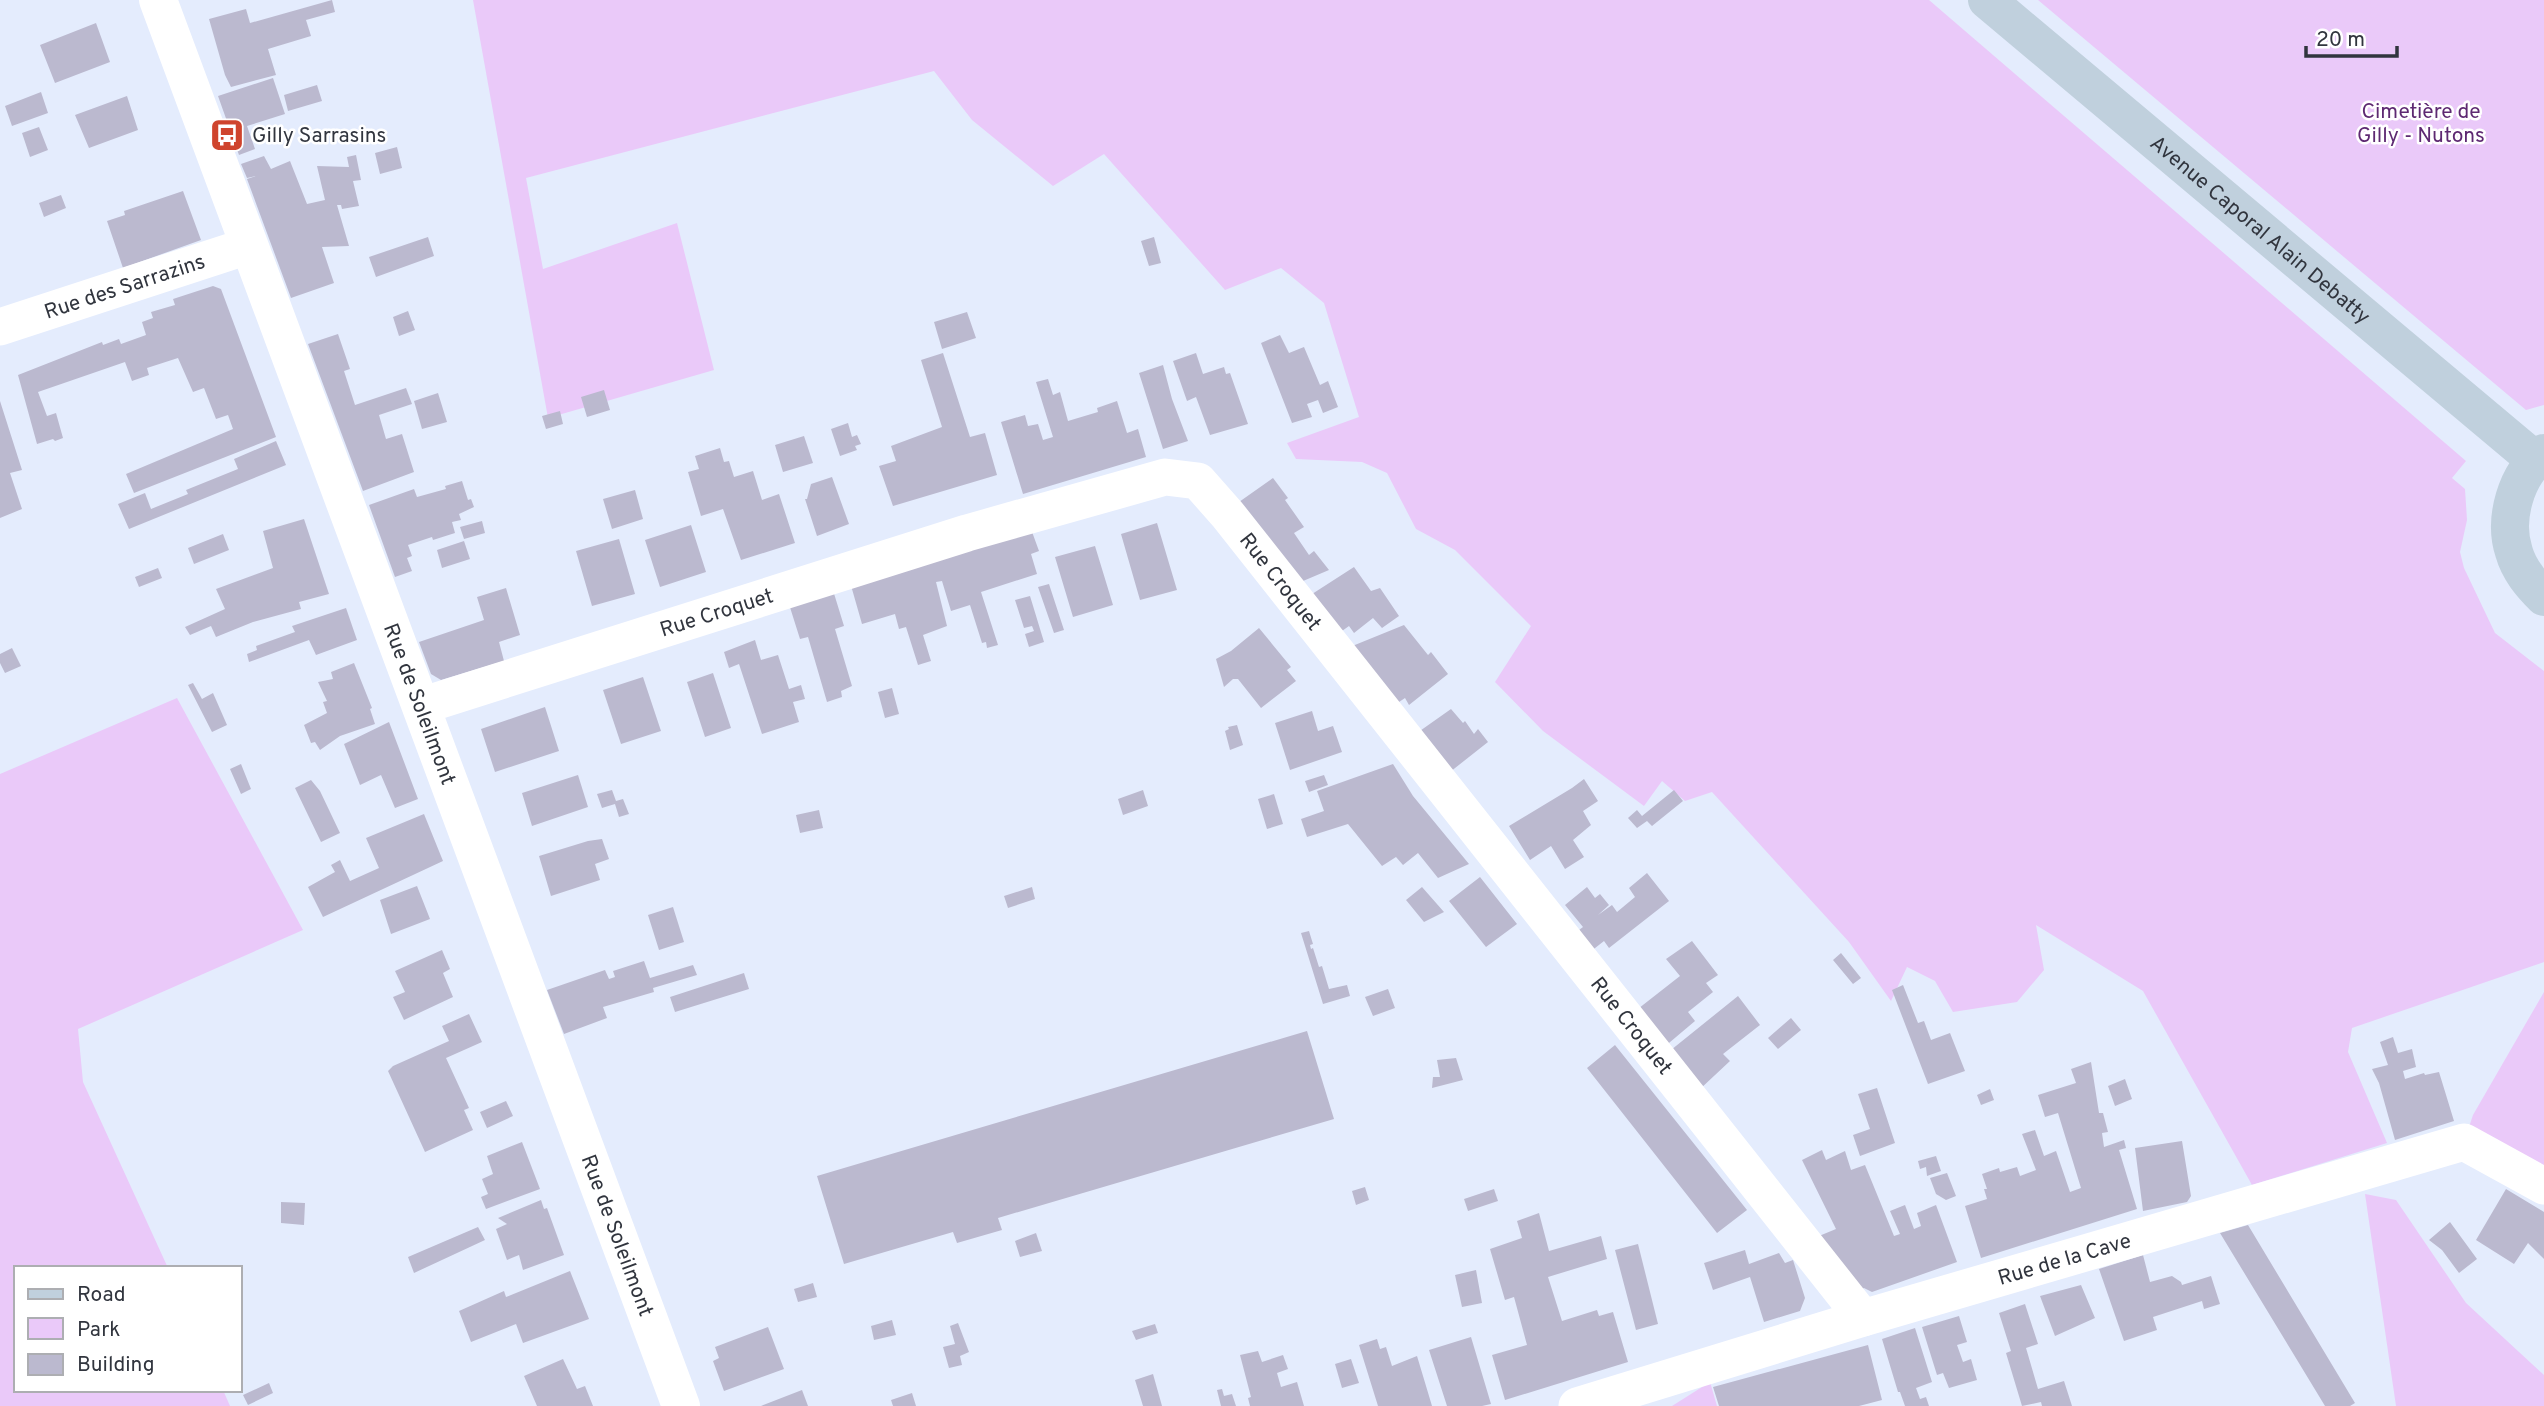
<svg xmlns="http://www.w3.org/2000/svg" width="2544" height="1406" font-family="Overpass,sans-serif">
	<style>
		.green { fill: #eac9f9 }
		.building { fill: #bbb9cf }
		.lines { fill: none; stroke-linecap: round; stroke-linejoin: round }
		.minor { stroke: #fff; stroke-width: 37 }
		.tertiary { stroke: #fff; stroke-width: 38 }
		.secondary { stroke: #c0d0dd; stroke-width: 38 }
		.labels { text-anchor: middle; stroke-width: 5; stroke-linejoin: round; paint-order: stroke }
		.park-label { font-size: 21px; fill: #5e2972; stroke: #fff }
		.poi-label { font-size: 21px; fill: #31353e; stroke: #fff; text-anchor: start }
		.street-label { font-size: 21px; fill: #31353e; stroke: #fff }
	</style>
	<rect width="100%" height="100%" fill="#e4ecfd"/>
	<!-- green -->
	<path class="green" d="M473,0h1456l537,461 -14,17 13,11 2,31 -7,32 4,16 31,65 49,38v291l-192,66 -4,24 39,91 -135,42 -109,-194 -107,-66 8,45 -27,32 -64,10 -18,-31 -28,-14 -16,34 -42,-59 -137,-150 -27,9 -23,-20 -18,25 -101,-75 -48,-49 36,-56 -76,-76 -39,-21 -29,-56 -25,-11 -66,-3 -9,-16 72,-26 -35,-114 -43,-35 -56,22 -121,-136 -51,32 -81,-66 -38,-49 -408,107 17,91 134,-46 37,147 -166,48z
		M2038,0h506v405l-18,5z
		M177,698l126,232 -225,99 5,53 85,186h-152v122h207l7,16h-230v-632z
		M2544,992v204l-80,-54 9,-27z
		M2365,1194l31,6 70,103 78,72v31h-148z
		M1710,1382l7,24h-45z"/>
	<!-- building -->
	<path class="building" d="M332,0l3,12 -29,8 5,16 -43,13 8,26 -45,12 -6,-12 -16,-56 37,-10 4,14z
		M96,23l14,39 -55,21 -15,-38z
		M273,78l12,36 -38,12 8,23 -16,6 -21,-59z
		M317,85l5,16 -34,10 -4,-16z
		M41,92l7,21 -36,13 -7,-20z
		M127,96l11,34 -49,18 -14,-33z
		M39,127l9,23 -18,7 -8,-24z
		M397,147l5,21 -22,6 -5,-21z
		M356,155l5,25 -8,1 6,25 -17,3 -1,-4h-4l12,41 -27,1 12,36 -43,15 -44,-119 9,-3 -9,2 -6,-14 23,-8 7,13 19,-8 17,43 18,-4 -8,-34 32,1 -2,-10z
		M183,191l18,49 -78,28 -16,-47 18,-6 -1,-4z
		M61,195l5,13 -22,9 -5,-14z
		M428,237l6,19 -58,21 -7,-20z
		M1154,237l7,26 -12,3 -8,-25z
		M213,286l8,3 55,148 -142,56 -8,-19 107,-45 -5,-14 -12,4 -12,-31 -11,4 -15,-34 -31,10 2,7 -17,6 -7,-19 -87,30 9,24 9,-3 7,25 -8,3 -2,-2 -16,5 -19,-69 84,-33 1,3 16,-6 2,5 25,-9 -4,-13 11,-4 -2,-6 24,-7 -2,-6z
		M408,311l7,19 -16,6 -6,-19z
		M967,312l9,26 -34,11 -8,-27z
		M338,334l12,35 -6,2 11,34 51,-17 6,16 -33,11 7,24 16,-5 12,38 -51,19 -55,-147z
		M1280,335l9,18 15,-6 16,38 8,-4 10,26 -15,6 -5,-13 -11,4 5,13 -20,6 -31,-80z
		M943,353l27,84 15,-4 12,42 -104,31 -14,-40 17,-5 -5,-15 51,-19 -21,-67z
		M1196,353l7,21 21,-7 2,7 4,-1 18,51 -38,11 -14,-38 -9,4 -14,-40z
		M1163,365l9,34 16,42 -25,8 -24,-76z
		M1048,379l5,16 7,-3 8,29 30,-9 -1,-4 20,-7 10,32 11,-4 8,28 -123,37 -22,-72 24,-7 3,11 10,-2 5,16 10,-3 -17,-55z
		M604,390l6,20 -23,7 -6,-20z
		M438,393l9,29 -25,7 -8,-28z
		M0,401l22,69 -12,3 12,36 -22,9z
		M560,411l3,13 -17,5 -4,-13z
		M848,423l4,14 5,-2 4,9 -6,2 2,4 -17,6 -9,-27z
		M804,436l9,27 -30,9 -8,-27z
		M276,441l10,24 -157,64 -11,-25 27,-11 6,16 37,-15 -2,-4 52,-21 -4,-10z
		M720,448l4,14 5,-1 5,16 19,-6 9,29 17,-6 16,49 -54,17 -18,-51 -22,7 -13,-44 11,-3 -4,-13z
		M832,477l17,47 -32,12 -12,-37h2l4,-15z
		M1273,478l15,20 -3,2 19,27 -10,6 15,22 5,-4 15,19 -33,14 -57,-82z
		M462,481l6,19 3,-1 3,8 -15,7 2,6 -9,2 3,11 -22,7 -1,-3 -24,8 4,11 -5,2 5,13 -17,6 -26,-72 45,-16 3,8 29,-8 -1,-3z
		M635,490l8,29 -31,10 -9,-30z
		M304,519l25,75 -30,8 2,7 -48,13 -37,15 -5,-11 -21,9 -5,-8 40,-18 -9,-20 57,-21 -10,-37z
		M482,521l3,12 -21,6 -4,-12z
		M1157,523l20,67 -37,10 -19,-66z
		M691,525l15,47 -46,15 -15,-47z
		M1031,529l8,22 -8,3 6,20 -56,18 17,53 -11,3 -1,-6 -4,1 -12,-38 -19,6 -9,-30 -6,1 11,44 -24,9 8,26 -13,4 -12,-38 -7,2 -4,-15 -33,10 -12,-42z
		M223,534l6,16 -35,14 -6,-16z
		M619,539l16,55 -43,12 -16,-55z
		M464,541l6,18 -28,9 -5,-18z
		M1095,546l18,59 -40,12 -18,-60z
		M1354,567l17,24 9,-3 19,28 -17,12 -9,-10 -19,15 -5,-7 -14,10 -26,-40z
		M158,568l4,10 -23,9 -4,-10z
		M1049,584l15,46 -10,3 -16,-46z
		M832,587l12,39 -9,3 17,57 -11,5 1,6 -15,5 -19,-65 -8,2 -12,-38z
		M506,588l14,47 -21,7 5,19 -63,19 -10,-6 -12,-32 65,-22 -7,-23z
		M1030,596l14,46 -15,5 -4,-13 9,-3 -2,-5 -8,2 -9,-28z
		M346,608l11,32 -41,15 -7,-15 -60,22 -2,-8 10,-4 -1,-4 39,-14 -3,-6z
		M1404,625l24,30 3,-3 17,22 -39,31 -4,-7 -15,10 -45,-59z
		M1259,628l32,39 -4,3 9,11 -35,27 -23,-29h-5l-9,8 -8,-28 15,-8z
		M755,640l6,20 17,-5 11,34 12,-4 4,14 -12,3 6,20 -37,12 -23,-70 -10,4 -5,-16z
		M12,648l9,18 -16,7 -5,-10v-9z
		M354,663l18,45 -2,1 5,15 -35,12 -20,14 -5,-8 -4,1 -7,-18 23,-12 -4,-11 4,-1 -9,-19 15,-3 -2,-7z
		M713,673l18,55 -26,9 -18,-55z
		M643,677l18,54 -40,13 -18,-54z
		M193,683l9,16 11,-6 14,32 -15,7 -24,-47z
		M892,688l7,26 -14,4 -7,-26z
		M545,707l14,44 -64,21 -14,-43z
		M1451,709l12,14 2,-2 9,13 4,-5 10,13 -38,30 -33,-39z
		M1312,711l6,20 15,-5 9,26 -52,18 -15,-47z
		M389,722l29,77 -23,9 -14,-33 -21,10 -16,-41z
		M1237,725l6,20 -13,5 -5,-19 4,-2 -1,-2z
		M241,764l10,25 -10,5 -11,-25z
		M1393,764l20,32 56,68 -31,14 -20,-25 -15,12 -7,-8 -14,9 -34,-42 -41,13 -6,-18 23,-8 -7,-20z
		M578,775l10,32 -56,19 -10,-33z
		M1324,775l4,10 -19,7 -4,-11z
		M1584,779l14,22 -15,10 8,14 -18,15 11,17 -19,12 -14,-23 -21,14 -21,-34 63,-38z
		M311,780l9,11 20,42 -19,9 -26,-54z
		M612,790l4,11 7,-2 6,15 -10,3 -4,-13 -13,4 -5,-14z
		M1143,790l5,16 -25,9 -5,-16z
		M1674,790l9,11 -31,25 -5,-5 -10,7 -9,-10 9,-8 5,6z
		M1274,794l9,30 -16,5 -9,-30z
		M819,810l4,18 -23,5 -4,-18z
		M424,814l19,47 -120,56 -15,-30 27,-15 -4,-7 9,-5 10,21 29,-13 -13,-30z
		M602,839l7,20 -14,5 5,16 -49,16 -12,-40 49,-15z
		M1647,873l22,28 -60,47 -5,-7 -14,11 -15,-19 8,-6 -18,-22 22,-18 8,11 5,-4 9,11 -11,10 14,-10 5,7 18,-15 -6,-9z
		M1480,877l37,47 -31,23 -37,-46z
		M417,886l13,33 -39,15 -11,-34z
		M1032,887l3,12 -27,9 -4,-12z
		M1422,887l22,25 -20,10 -18,-22z
		M673,907l11,35 -25,8 -11,-35z
		M1309,931l4,13 -3,1 1,4 2,-1 6,19 3,-1 7,23 18,-4 3,11 -27,8 -22,-71z
		M1692,941l26,34 -12,8 7,9 -25,20 7,9 -32,27 -29,-36 46,-36 -14,-17z
		M442,950l8,19 -7,4 10,24 -49,23 -11,-23 12,-5 -10,-21z
		M1841,953l20,25 -8,6 -20,-24z
		M644,961l6,17 43,-13 4,10 -44,13 1,4 -51,15 4,11 -43,16 -17,-44 58,-20 4,9 6,-2 -2,-6z
		M744,973l5,16 -74,23 -5,-15z
		M1903,985l15,38 6,-2 7,19 19,-7 15,38 -37,13 -36,-94z
		M1388,989l7,19 -22,8 -8,-19z
		M1738,996l22,29 -37,29 7,7 -31,29 -33,-36z
		M469,1014l13,28 -36,16 23,50 -5,2 9,20 -48,22 -37,-81 5,-5 56,-25 -7,-15z
		M1791,1018l10,12 -23,19 -10,-11z
		M1307,1031l27,88 -336,99 4,12 -45,13 -4,-11 -109,32 -27,-88z
		M2393,1037l5,16 14,-4 4,18 -13,4 2,8 19,-6 1,2 14,-3 15,49 -59,19 -16,-57 -7,-14 16,-4 -8,-23z
		M1615,1045l132,165 -30,23 -130,-165z
		M1456,1058l7,22 -31,8 1,-11h7l-3,-17z
		M2091,1062l8,51h4l5,19 -6,1 2,14 20,-7 2,8 -7,2 18,59 -156,49 -16,-52 22,-7 -3,-10h3l-5,-15 17,-6 1,4 17,-5 3,9 16,-6 -14,-36 13,-4 9,26 12,-5 14,41 11,-4 -23,-75 -13,4 -7,-22 38,-12 -5,-14z
		M2125,1079l7,20 -17,7 -7,-20z
		M1877,1088l18,55 -35,13 -7,-21 17,-6 -12,-35z
		M1990,1089l4,11 -13,5 -4,-10z
		M506,1101l7,15 -26,12 -7,-16z
		M2182,1141l9,55 -4,6 -44,9 -8,-63z
		M522,1142l18,47 -54,20 -5,-12 7,-3 -6,-15 11,-5 -6,-18z
		M1822,1150l4,10 19,-9 6,19 14,-5 29,71 6,-2 -10,-23 15,-6 9,24 7,-3 -4,-13 19,-8 21,57 -85,30 -8,-4 -12,6 -33,-58 17,-7 -34,-69z
		M1936,1156l5,15 -14,5 -1,-9 -6,2 -2,-8z
		M1947,1173l9,23 -10,4 -10,-6 -6,-16z
		M1365,1187l4,13 -13,5 -4,-14z
		M1494,1189l4,12 -30,10 -4,-12z
		M2506,1189l38,23v47l-16,-16 -14,21 -38,-24z
		M541,1200l3,9 3,-1 17,47 -41,15 -4,-15 -12,5 -11,-31 11,-5 -9,-6z
		M281,1202l24,1 -1,22 -23,-2z
		M1539,1213l10,38 52,-15 6,23 -59,18 14,44 35,-11 2,6 14,-4 15,50 -123,38 -13,-45 35,-10 -13,-48 -9,3 -15,-51 32,-11 -5,-17z
		M2450,1222l27,37 -18,14 -17,-23 -13,-10z
		M2248,1225l107,178 -5,3h-25l-105,-173z
		M478,1227l7,13 -71,33 -6,-16z
		M1036,1233l6,18 -22,6 -5,-16z
		M1638,1244l20,80 -22,6 -21,-80z
		M1745,1250l4,14 30,-11 6,10 8,-3 12,38 -5,13 -36,11 -14,-45 -37,13 -9,-27z
		M2143,1255l7,27 22,-6 9,6 1,3 29,-9 9,28 -16,5 -2,-8 -49,16 4,13 -33,11 -25,-72z
		M1476,1270l6,33 -20,4 -7,-32z
		M570,1271l19,48 -66,24 -7,-19 -45,18 -12,-31 45,-20 2,6z
		M813,1283l4,14 -19,5 -4,-13z
		M2081,1285l14,33 -40,18 -15,-40z
		M2025,1304l13,40 -12,4 12,41 26,-8 8,25h-30l-1,-4 -19,4 -16,-53 5,-2 -12,-38z
		M1959,1316l8,26 -10,3 6,17 8,-3 6,21 -28,8 -6,-15 -6,2 -15,-48z
		M892,1320l4,15 -22,5 -3,-14z
		M958,1323l11,29 -9,4 2,9 -13,3 -6,-21 12,-3 -5,-18z
		M1155,1324l3,9 -22,7 -4,-9z
		M768,1327l16,42 -60,22 -11,-30 6,-3 -4,-11z
		M1915,1328l17,54 -16,6 4,11 6,-2 3,9h-24l-5,-14h-2l-16,-53z
		M1471,1337l20,67 -9,2h-35l-18,-56z
		M1377,1339l3,10 6,-2 6,19 25,-10 15,50h-54l-19,-61z
		M1868,1345l14,55 -23,6h-140l-6,-19z
		M1258,1351l4,11 21,-7 5,14 -11,4 4,14 16,-5 7,24h-54l-2,-8 3,-1 -11,-42z
		M563,1359l14,30 8,-3 8,20h-56l-13,-30z
		M1351,1359l8,24 -17,5 -7,-24z
		M1153,1374l9,32h-19l-8,-26z
		M269,1383l4,10 -25,12 -5,-10z
		M1222,1389l2,7 8,-2 4,12h-15l-4,-16z
		M802,1390l6,16h-47z
		M912,1393l4,13h-23l-2,-6z"/>
	<g class="lines">
		<!-- minor -->
		<g class="minor">
			<path id="s1" d="M0,327l248,-81"/>
			<path id="s2" d="M421,706l546,-173 198,-56 33,4 30,34 635,803"/>
			<path id="s3" d="M1577,1406l286,-88 601,-176 80,44"/>
		</g>
		<!-- tertiary -->
		<path class="tertiary" id="s4" d="M158,0l523,1406"/>
		<!-- secondary -->
		<g class="secondary">
			<path id="s5" d="M1987,0l548,460"/>
			<path d="M2544,453c-28,21 -41,66 -30,99 5,18 17,32 30,45"/>
		</g>
	</g>
	<!-- icons -->
	<defs>
		<g id="bus-square" transform="scale(1.75)"><rect x="-9" y="-9" width="18" height="18" rx="4" fill="#cf442d" stroke="#fff"/><path d="M-5-6H5V4H4V6H2V4H-2V6H-4V4H-5ZM-3.5-4V0h7V-4ZM-3.5 1.2v1.5H-2V1.2ZM2 1.2v1.5H3.5V1.2Z" fill="#fff"/></g>
	</defs>
	<g fill-rule="evenodd">
		<use href="#bus-square" x="227" y="135"/>
	</g>
	<g class="labels">
		<!-- park labels -->
		<g class="park-label">
			<text x="2421" y="118">Cimetière de<tspan x="2421" dy="24">Gilly - Nutons</tspan></text>
		</g>
		<!-- poi labels -->
		<g class="poi-label">
			<text x="252" y="142">Gilly Sarrasins</text>
		</g>
		<!-- street labels -->
		<g class="street-label">
			<text dy="7" stroke="none"><textPath href="#s5" startOffset="357">Avenue Caporal Alain Debatty</textPath></text>
			<text dy="7" stroke="none"><textPath href="#s1" startOffset="131">Rue des Sarrazins</textPath></text>
			<text dy="7" stroke="none"><textPath href="#s2" startOffset="942">Rue Croquet</textPath></text>
			<text dy="7" stroke="none"><textPath href="#s2" startOffset="310">Rue Croquet</textPath></text>
			<text dy="7" stroke="none"><textPath href="#s4" startOffset="751">Rue de Soleilmont</textPath></text>
			<text dy="7" stroke="none"><textPath href="#s2" startOffset="1508">Rue Croquet</textPath></text>
			<text dy="7" stroke="none"><textPath href="#s4" startOffset="1318">Rue de Soleilmont</textPath></text>
			<text dy="7" stroke="none"><textPath href="#s3" startOffset="509">Rue de la Cave</textPath></text>
		</g>
	</g>
	<!-- legend -->
	<rect x="14" y="1266" width="228" height="126" fill="#ffffff" stroke="#adaeb2" stroke-width="2"/>
	<rect x="28" y="1289" width="35" height="10" fill="#c0d0dd" stroke="#adaeb2" stroke-width="2"/>
	<text x="77" y="1301" font-size="21" fill="#31353e">Road</text>
	<rect x="28" y="1318" width="35" height="21" fill="#eac9f9" stroke="#adaeb2" stroke-width="2"/>
	<text x="77" y="1336" font-size="21" fill="#31353e">Park</text>
	<rect x="28" y="1354" width="35" height="21" fill="#bbb9cf" stroke="#adaeb2" stroke-width="2"/>
	<text x="77" y="1371" font-size="21" fill="#31353e">Building</text>
	<!-- scale -->
	<path d="M2306 46v10h91v-10" fill="none" stroke="#31353e" stroke-width="3.5"/>
	<text x="2316" y="46" font-size="21" fill="#31353e" stroke="#ffffff" stroke-width="5" paint-order="stroke">20 m</text>
</svg>
